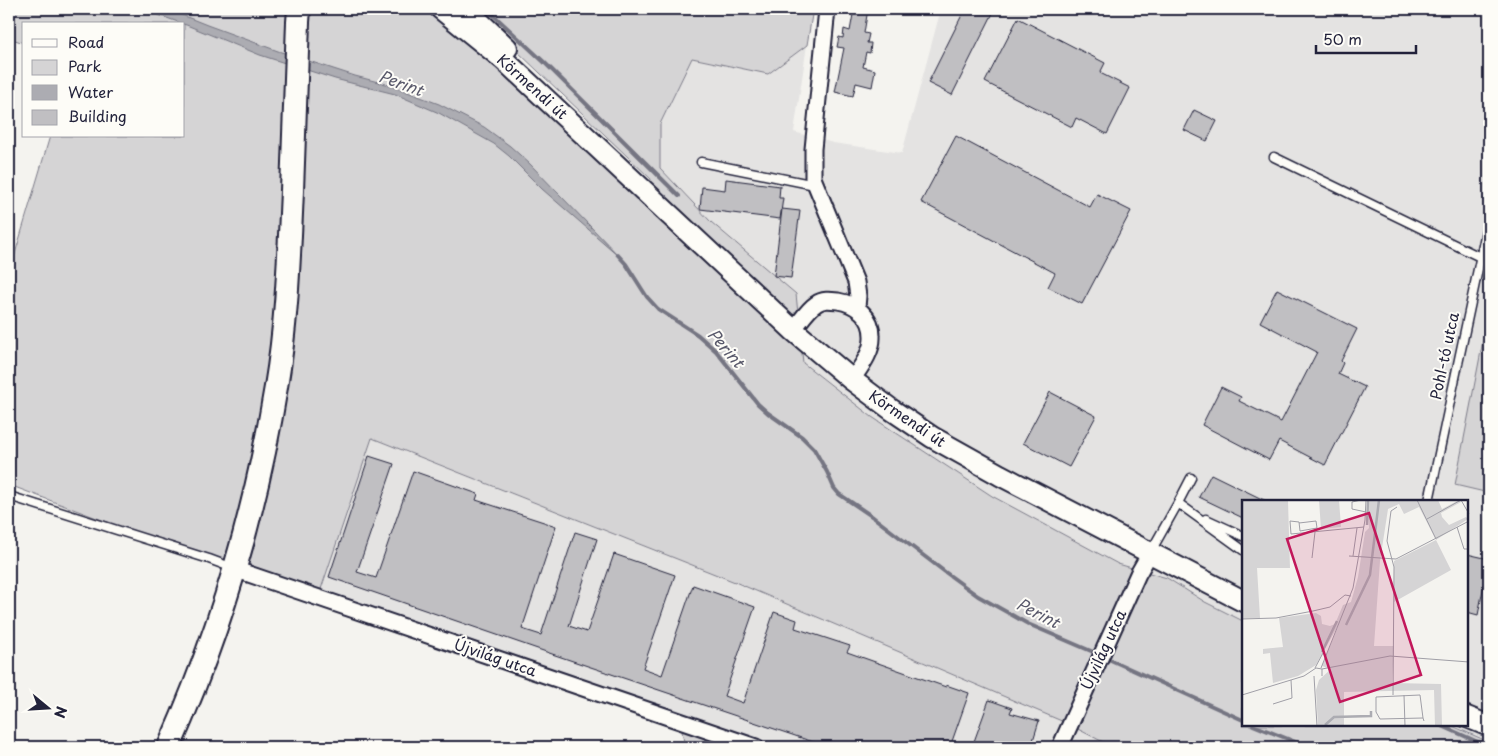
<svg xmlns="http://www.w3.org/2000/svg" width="1498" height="756" font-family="'Playpen Sans',sans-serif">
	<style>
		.built { fill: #e4e3e2 }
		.green { fill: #d5d4d5; stroke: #7c7b88 }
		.water { fill: #acacb2; stroke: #757582 }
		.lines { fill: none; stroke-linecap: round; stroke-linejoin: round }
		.stream { stroke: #757582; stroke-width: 4 }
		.building { fill: #c0bfc2; stroke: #22223b }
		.lane-casing { stroke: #22223b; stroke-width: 11 }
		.street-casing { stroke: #22223b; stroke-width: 19 }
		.secondary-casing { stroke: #22223b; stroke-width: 24 }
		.primary-casing { stroke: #22223b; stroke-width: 26 }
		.lane { stroke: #fdfcf7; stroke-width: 8 }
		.street { stroke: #fdfcf7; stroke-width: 15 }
		.secondary { stroke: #fdfcf7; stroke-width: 20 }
		.primary { stroke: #fdfcf7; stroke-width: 22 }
		.labels { text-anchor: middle; stroke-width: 4; stroke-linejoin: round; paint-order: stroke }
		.street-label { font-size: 15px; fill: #22223b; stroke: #fdfcf7 }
		.water-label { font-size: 16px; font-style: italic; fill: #59596b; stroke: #fdfcf7 }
		.inset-river { fill: none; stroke: #acacb2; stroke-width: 2.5 }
		.inset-road { fill: none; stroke: #a09fa7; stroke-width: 1 }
		.view { fill: #c2185b; fill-opacity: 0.15; stroke: #c2185b; stroke-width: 2.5 }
		.inset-edge { fill: none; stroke: #22223b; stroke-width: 2.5 }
	</style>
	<rect width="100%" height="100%" fill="#f4f3ef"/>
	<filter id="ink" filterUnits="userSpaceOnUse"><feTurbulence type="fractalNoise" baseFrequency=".02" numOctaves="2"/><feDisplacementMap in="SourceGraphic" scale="10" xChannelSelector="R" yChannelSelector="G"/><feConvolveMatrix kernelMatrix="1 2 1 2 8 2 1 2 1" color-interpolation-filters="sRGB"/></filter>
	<g filter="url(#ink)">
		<!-- built -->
		<path class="built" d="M941,9h543l5,1v305l-33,170 33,8v249l-39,-17h17v-224h-224v120l-3,-2 -35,-17 -38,-24 -49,-14 -126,-68 -120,-79 -69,-54 -7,-69 -85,-72 -51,-54v-44l32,-66 76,16 39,-29 -13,87 39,11 69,10z
			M372,438l363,144 329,140 49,25h-362l-434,-146z"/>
		<!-- green -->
		<path class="green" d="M9,9h281l18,14 4,-14h120l33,26 181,173 5,-29 -178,-170h340l-6,36 -39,29 -76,-16 -32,66v44l51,54 85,72 7,69 69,54 120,79 126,68 49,14 38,24 38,19v104h207l39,17v5h-376l-49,-25 -329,-140 -363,-144 -55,163 -305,-115 -3,7v-219l41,-138h134v-112h-160v19l-15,-5z
			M1488,315h1v178l-34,-8z
			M681,726l70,21h-66z"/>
		<!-- water -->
		<path class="water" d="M142,9h25l40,16 71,26 77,25 31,8 53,20 45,23 26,19 20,18 89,92 -77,-67 -33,-33 -15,-12 -55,-31 -44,-19 -60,-15 -75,-24 -71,-29z"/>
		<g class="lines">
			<!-- stream -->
			<path class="stream" d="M487,9l57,53 135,134
				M617,254l9,10 21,33 11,12 40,26 18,16 42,53 10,9 34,24 12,12 13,23 7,16 5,6 34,23 72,55 33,24 50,28 70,30
				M1104,657l139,63
				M1253,725l55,22
				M1440,725l49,22"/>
		</g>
		<!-- building -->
		<path class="building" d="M854,9h14l-4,24 5,1 -2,9h4l-1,10 -4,-1 -3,15 12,3 -3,17 -16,-4 -3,13 -18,-4 9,-44 -7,-1 2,-10 4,1 1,-9 6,2z
			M965,9h30l-43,86 -24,-12z
			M1018,18l87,45 -5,10 30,15 -23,46 -31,-16 -4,9 -87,-45z
			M1194,110l23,11 -10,20 -23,-11z
			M956,136l134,71 7,-13 34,17 -49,93 -34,-17 7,-14 -134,-71z
			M726,179l54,7 -1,12h4l-3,21 -80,-10 2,-22 23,3z
			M782,209l18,2 -9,67 -17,-2z
			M1277,289l80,40 -16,32 2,2 -5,11 27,13 -40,78 -46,-24 -10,19 -67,-35 19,-38 20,10 -2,4 42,21 36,-70 -57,-30z
			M1050,392l46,24 -27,51 -46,-24z
			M369,456l25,8 -37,108 19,6 37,-107 65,23 -2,6 80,26 -34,103 19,6 34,-103 22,7 -28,87 18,6 27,-78 61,21 -32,93 19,7 31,-90 62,22 -31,89 19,7 31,-91 23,8 -2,8 55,18 -3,6 99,35v-2l23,8 -19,54h-20l-16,-5 -1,5h-85l-273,-92 -226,-78z
			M1211,474l55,27h-23v17l-44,-21z
			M1467,554l22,5 -11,56 -11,-3z
			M989,700l23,8 -2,5 29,8 -8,26h-59z"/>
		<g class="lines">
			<!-- lane casing -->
			<g class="lane-casing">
				<path id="lane" d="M1274,157l206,100
					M701,162l114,23
					M9,496l200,63 24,9
					M1429,501l60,-284
					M1178,503l65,47
					M1206,519l37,17
					M1150,553l28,-50 13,-25"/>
			</g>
			<!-- street casing -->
			<g class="street-casing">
				<path id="street" d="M827,9l-14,140v29l43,104 2,14 -1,11
					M793,330c7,-8 14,-20 23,-26 7,-5 14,-4 22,-3 18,3 34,15 34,35 1,16 -12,32 -20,44
					M234,569l522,178
					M1060,747l78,-173 12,-21"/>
			</g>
			<!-- secondary casing -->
			<g class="secondary-casing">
				<path id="secondary" d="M441,9l63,51 289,270 59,50 40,30 40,27 68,38 243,126
					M466,9l41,39
					M1467,717l22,9"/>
			</g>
			<!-- primary casing -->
			<g class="primary-casing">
				<path id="primary" d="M169,747c51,-115 87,-236 107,-360 11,-65 13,-130 16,-196 2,-56 4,-113 6,-169l1,-13"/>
			</g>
			<!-- lane -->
			<use href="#lane" class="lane"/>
			<!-- street -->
			<use href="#street" class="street"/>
			<!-- secondary -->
			<use href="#secondary" class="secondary"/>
			<!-- primary -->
			<use href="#primary" class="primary"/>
		</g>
	</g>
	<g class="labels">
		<!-- street labels -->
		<g class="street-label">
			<text transform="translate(532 87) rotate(42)" y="5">Körmendi út</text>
			<text transform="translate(1445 356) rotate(-78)" y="5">Pohl-tó utca</text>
			<text transform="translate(907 419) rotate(34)" y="5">Körmendi út</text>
			<text transform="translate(1104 650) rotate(-65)" y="5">Újvilág utca</text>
			<text transform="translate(495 658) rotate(19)" y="5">Újvilág utca</text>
		</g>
		<!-- water labels -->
		<g class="water-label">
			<text transform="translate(401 83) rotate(20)" y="6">Perint</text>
			<text transform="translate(726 348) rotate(49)" y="6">Perint</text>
			<text transform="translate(1038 613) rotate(27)" y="6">Perint</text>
		</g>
	</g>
	<!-- overview -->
	<g transform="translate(1242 500)">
		<rect width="226" height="226" fill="#f4f3ef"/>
		<path d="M0,0h55l-9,1 2,67h-33l3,50 -18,1zM77,0h20l2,27 -20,2zM125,0h71l4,9 17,-9 2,2 -20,11 1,4 7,8 17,-8 2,2 -32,21 15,30 -57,32v-41l42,-21 -17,-33 -15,7 -5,-10 -11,5 -8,52 -6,85h20l-2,37 49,1 1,42h-7l-1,-36 -90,2v34h-26l-2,-36 3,-10 12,-11 -9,-3 17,-42 -23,41 -18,11 -25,7 -3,-30 -7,1v-5l20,-2 -4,-29 37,-5 5,3 1,8 8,2 5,-2 8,-19 8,-3 7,-25 7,-45 4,-4z" fill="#d5d4d5"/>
		<path class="inset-river" d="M125,25l1,-25M104,125l24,-50 9,-75M80,152l15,-31M83,225l9,-8 37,-1v-5"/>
		<path class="inset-road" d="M119,0l-9,2v7l14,3M175,0l19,39M219,0l8,14M185,19l34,-19M57,23l17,-2 1,7 -17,3 -1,-9 -9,-1 1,13 73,-7M215,27l7,22h5M107,56l47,3 73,-38M111,56l4,-28M70,58l3,-26M0,119l34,-1 37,-7 17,-4 15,-12 6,1M73,168l8,-15M79,168l32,-80 12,-68 1,-20M80,169l68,-13 79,6M72,176l3,50M0,195l62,-19 12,-8 6,1v7M151,195l1,-128 -7,-26 4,-30 6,-4M162,195l1,31M31,204l19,-6 -1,-18M181,218l-3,-23 -44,2v15l4,7 43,-1 1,3"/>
		<path class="view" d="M127,13l52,162 -81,27 -53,-163z"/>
		<rect width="226" height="226" class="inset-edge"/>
	</g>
	<!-- margin -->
	<rect width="1498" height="756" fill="none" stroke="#fdfcf7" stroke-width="30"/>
	<rect x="15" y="15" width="1468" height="726" fill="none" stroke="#22223b" stroke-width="2" filter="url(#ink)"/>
	<!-- legend -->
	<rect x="22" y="22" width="162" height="115" fill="#fdfcf7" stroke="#a5a5ac"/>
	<rect x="32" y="39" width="25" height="8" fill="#fdfcf7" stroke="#a5a5ac"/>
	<text x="68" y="48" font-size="15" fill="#22223b">Road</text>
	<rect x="32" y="60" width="25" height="15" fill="#d5d4d5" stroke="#a5a5ac"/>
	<text x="68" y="72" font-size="15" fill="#22223b">Park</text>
	<rect x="32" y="85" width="25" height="15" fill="#acacb2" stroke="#a5a5ac"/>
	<text x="68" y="98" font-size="15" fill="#22223b">Water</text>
	<rect x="32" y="110" width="25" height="15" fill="#c0bfc2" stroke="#a5a5ac"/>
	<text x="68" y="122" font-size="15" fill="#22223b">Building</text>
	<!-- north arrow -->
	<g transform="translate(48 708) rotate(108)" stroke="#fdfcf7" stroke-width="4" paint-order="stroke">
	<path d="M0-4L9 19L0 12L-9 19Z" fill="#22223b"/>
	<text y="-8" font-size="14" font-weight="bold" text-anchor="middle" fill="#22223b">N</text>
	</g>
	<!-- scale -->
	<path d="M1316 45v8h100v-8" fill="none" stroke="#22223b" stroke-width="2.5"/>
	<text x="1323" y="45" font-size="15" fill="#22223b" stroke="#fdfcf7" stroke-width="4" paint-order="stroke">50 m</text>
</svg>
